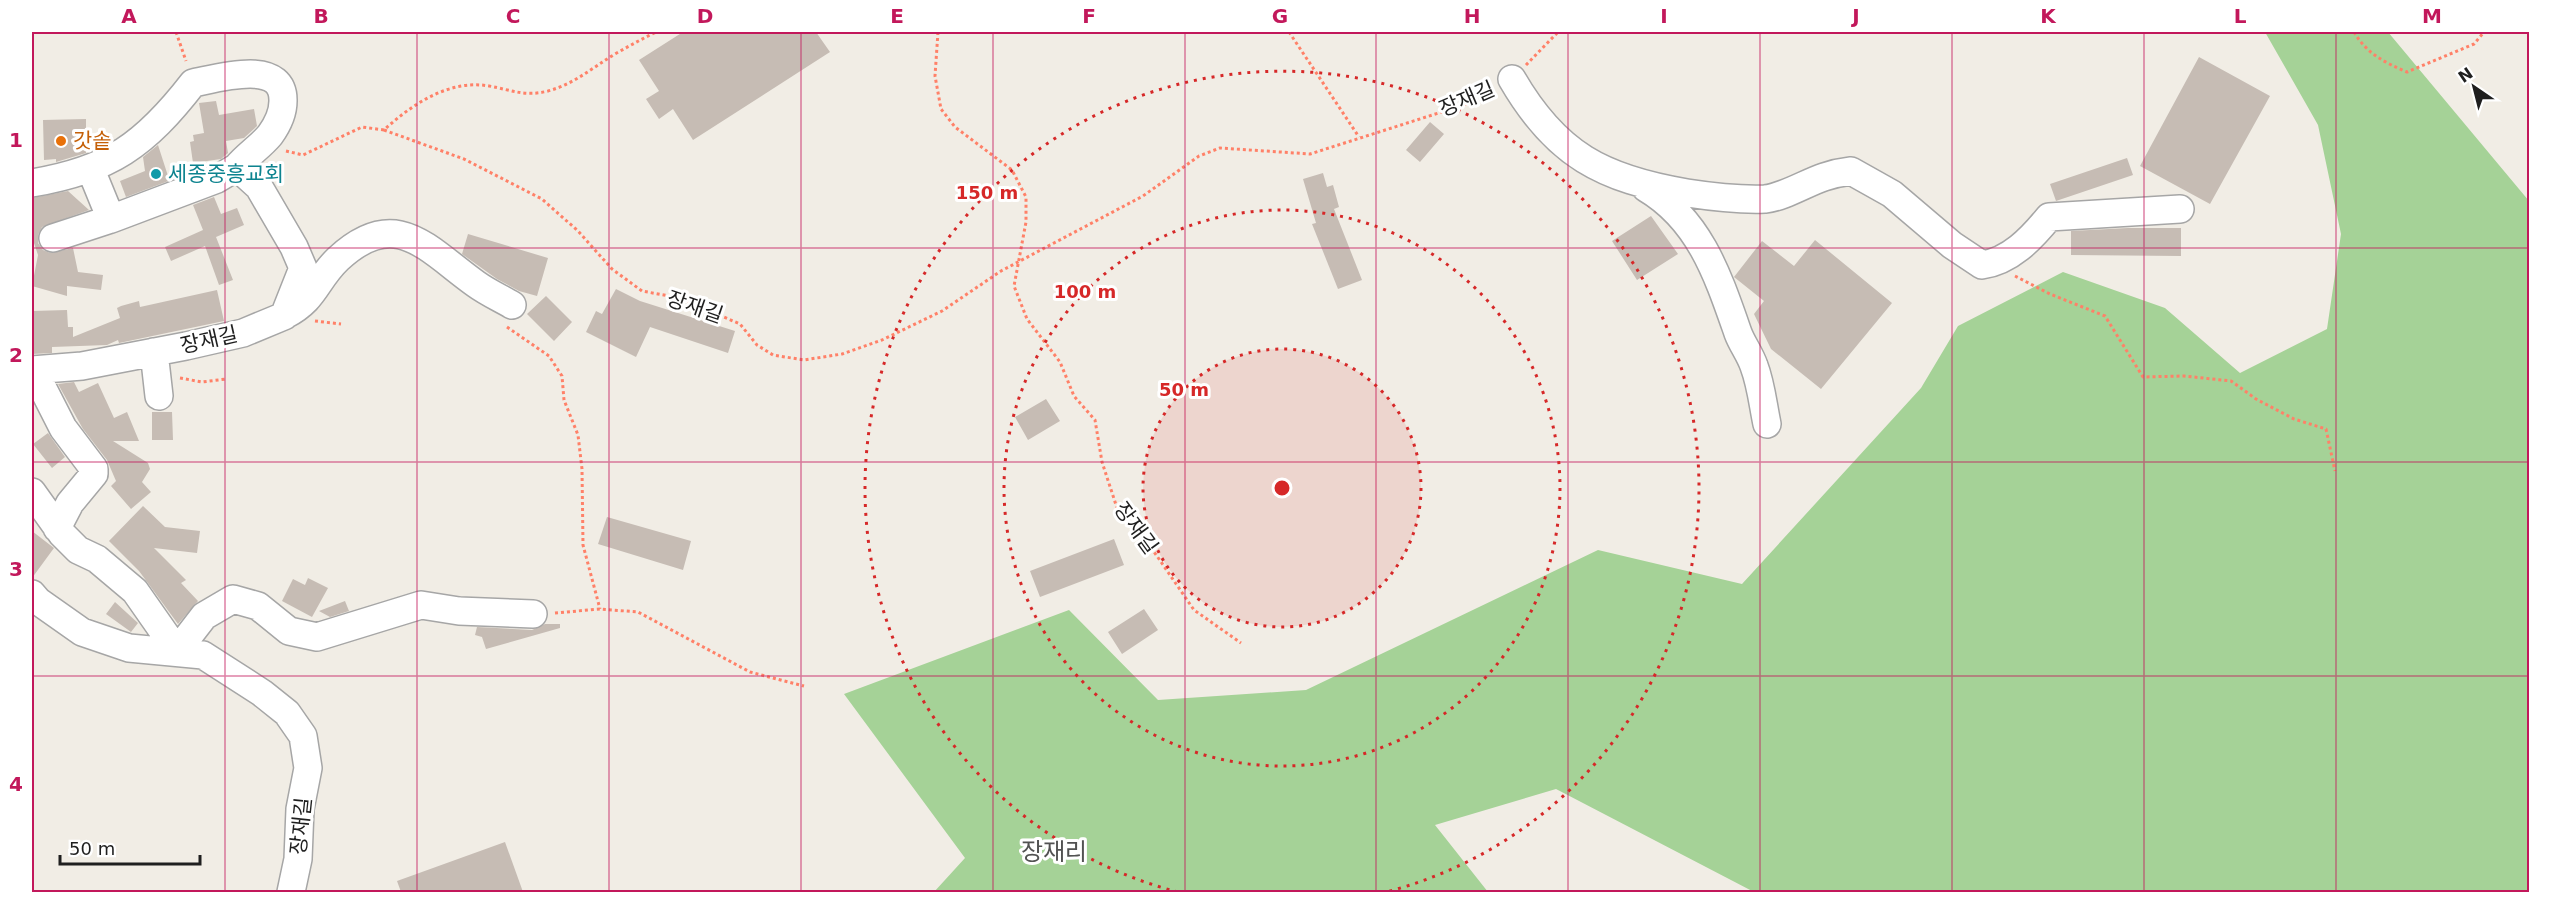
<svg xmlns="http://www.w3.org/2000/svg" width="2561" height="924" font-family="'DejaVu Sans','Noto Sans KR',sans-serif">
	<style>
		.forest { fill: #a5d297 }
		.building { fill: #c6bcb4 }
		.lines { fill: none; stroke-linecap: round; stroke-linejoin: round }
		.minor-casing { stroke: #a6a6a6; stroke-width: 30 }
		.path { stroke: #ff8168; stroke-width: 3; stroke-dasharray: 3 3; stroke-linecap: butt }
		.minor { stroke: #fff; stroke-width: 27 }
		.grid { fill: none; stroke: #c2185b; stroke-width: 1.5; stroke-opacity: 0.55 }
		.ring { fill: none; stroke: #d62828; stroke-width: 3; stroke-dasharray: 3 6 }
		.food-dot { fill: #e8710a; stroke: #fff; stroke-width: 2 }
		.culture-dot { fill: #0f9aa8; stroke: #fff; stroke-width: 2 }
		.labels { text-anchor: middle; stroke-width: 6; stroke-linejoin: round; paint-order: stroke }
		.street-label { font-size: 21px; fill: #1f1f1f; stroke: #fff }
		.food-label { font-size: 21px; fill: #c56008; stroke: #fff; text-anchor: start }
		.culture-label { font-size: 21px; fill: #0d838f; stroke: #fff; text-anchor: start }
		.quarter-label { font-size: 24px; fill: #525252; stroke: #fff }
		.centre { fill: #d62828; stroke: #fff; stroke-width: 3 }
		.ring-label { font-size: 18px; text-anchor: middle; font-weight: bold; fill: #d62828; stroke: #fff; stroke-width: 6; stroke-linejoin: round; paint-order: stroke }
		.neatline { fill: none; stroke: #c2185b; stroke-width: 2 }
		.grid-label { font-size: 20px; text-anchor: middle; font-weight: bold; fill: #c2185b }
	</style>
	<rect width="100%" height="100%" fill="#f1ede5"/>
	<!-- forest -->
	<path class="forest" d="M2265,32h123l141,169v690l-775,1 -198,-103 -121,36 53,67h-554l31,-34 -121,-164 225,-84 89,90 148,-10 292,-140 144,34 179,-196 37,-62 105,-54 102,36 75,65 87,-44 14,-95 -23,-109z"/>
	<!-- building -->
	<path class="building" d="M683,32h133l14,20 -137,88 -20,-31 -14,10 -13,-20 13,-8 -20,-31z
		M2199,57l71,39 -60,108 -70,-38z
		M216,101l3,14 35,-6 3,17 -13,12 -18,3 2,12 -7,6 -28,4 -3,-21 4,-1 -1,-6 11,-2 -5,-30z
		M86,119v34l-30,9v-3l-12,1 -1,-40z
		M1430,122l14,12 -24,28 -14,-12z
		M158,145l10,31 35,-8 -77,29 -6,-16 25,-10 -2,-14z
		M2127,158l6,17 -77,26 -6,-17z
		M1323,173l4,14 6,-2 6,22 -5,2 28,71 -24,9 -26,-65 4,-1 -13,-44z
		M68,191l21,19 -47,17 -4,8v8l5,7 7,3 23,-5 5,24 25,3 -2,15 -34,-4v10l-35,-10 6,-31 -6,-18v-39z
		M214,197l7,17 16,-6 7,17 -28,12 17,43 -14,5 -14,-39 -34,15 -6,-14 38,-17 -10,-25z
		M1651,216l27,38 -41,26 -25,-39z
		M2128,228h53v28l-110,-1v-24z
		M468,234l80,24 -11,38 -18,-5 -22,-12 -35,-25z
		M1815,240l77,63 -71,86 -50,-40 -17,-35 10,-13 -30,-24 28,-36 32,25z
		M616,289l24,12 95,30 -7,22 -78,-26 -14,30 -50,-25 10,-21 6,3z
		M217,290l7,31 -105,22 -1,-3 -11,5 -55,2v6l-20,1v-43l35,-1 1,17h5v10l47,-19 -3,-10 4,-2 18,-5 1,6z
		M546,296l26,26 -18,19 -27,-27z
		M74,382l5,10 19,-9 16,35 13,-6 12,29h-26l35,22 2,6 -8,13 9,10 -20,17 -20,-23 5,-5 -9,-21 -24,-31 -25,-45z
		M1046,399l14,22 -32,19 -13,-23z
		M152,412h20l1,28h-21z
		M48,433l17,24 -13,11 -19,-24z
		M143,506l22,21 35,4 -3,22 -43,-5 32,32 -5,3 17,18 -20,23 -39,-53 -30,-30z
		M607,517l84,24 -8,29 -85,-26z
		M32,531l22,17 -22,30z
		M1114,539l10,26 -84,32 -10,-26z
		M308,578l20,10 -16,29 -30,-16 11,-22 12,6z
		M345,601l4,10 -19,6 -11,-6z
		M115,602l23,21 -7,9 -25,-18z
		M1144,609l14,21 -36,24 -14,-22z
		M545,624h15v4l-74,21 -4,-12 -7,-2 2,-8 55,3z
		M505,842l18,50h-122l-4,-11z"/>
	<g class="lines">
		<!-- minor casing -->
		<g class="minor-casing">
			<path id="minor" d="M1512,79c44,76 91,100 175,114 26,4 52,7 78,6 19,-2 41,-16 59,-22 9,-3 18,-5 27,-6l41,23 60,51 30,20c28,-4 49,-26 67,-48l131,-8
				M32,183c78,-13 113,-38 161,-100 26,-5 91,-25 90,18 0,13 -5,23 -13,34 -10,12 -23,20 -33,32
				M1646,188c54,32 72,88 92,145 4,11 12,21 16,33 7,18 9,39 13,58
				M53,238l58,-19
				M285,315c31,-16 30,-34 53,-56 58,-54 89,-10 138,25 11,8 24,14 36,21
				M154,352l5,44
				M32,370l50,-4 104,-20 57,-13 41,-17 19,-48 -9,-21 -35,-60 -22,-20 -20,12 -106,40 -20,-49
				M34,371l29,57 31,41v5l-24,29 -13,25
				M32,492l30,42 16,16 19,9 38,32 42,60
				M32,594l6,7 44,31 47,16 74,7 59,38 25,20 16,23 5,32 -8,41 -2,50 -7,33
				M177,651l27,-35 29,-17 25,7 31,25 28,6 104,-32 38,6 74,3"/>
		</g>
		<!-- path -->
		<path class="path" d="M176,32l10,29
			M938,32l-3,44 6,33 14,18 57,43 14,27v25l-12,64 13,33 33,43 14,34 21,24 7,42 16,49 30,32 46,67 47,33
			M1289,32l70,105
			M2354,32c13,22 30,30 53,40l67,-28 10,-12
			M1526,65l32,-33
			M384,130l80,29 78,40 36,32 34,38 30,22 38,7 60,26 17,21 16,10 31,5 38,-6 40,-14 60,-29 59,-40 142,-75 56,-40 21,-8 90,6 160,-51 22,-13
			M286,151l17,4 59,-28 22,3c28,-26 66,-51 105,-44 23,4 35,11 59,5 26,-7 44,-23 67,-37 14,-8 27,-15 41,-22
			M2015,276l35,18 55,22 38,61 41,-1 47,5 25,18 38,20 32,10 9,42
			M315,321l26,3
			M507,327l42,29 13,20 2,24 14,35 4,34 1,76 17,64
			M180,378l22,4 24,-3
			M555,613l45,-4 38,3 112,60 54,14"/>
		<!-- minor -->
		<use href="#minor" class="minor"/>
	</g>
	<!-- grid -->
	<path class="grid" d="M225,32v860M417,32v860M609,32v860M801,32v860M993,32v860M1185,32v860M1376,32v860M1568,32v860M1760,32v860M1952,32v860M2144,32v860M2336,32v860M32,248h2498M32,462h2498M32,676h2498"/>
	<!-- distance rings -->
	<circle cx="1282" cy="488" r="139" fill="#d62828" fill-opacity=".12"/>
	<g class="ring">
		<circle cx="1282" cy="488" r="139"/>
		<circle cx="1282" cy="488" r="278"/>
		<path d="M1178 892A417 417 0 1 1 1386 892"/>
	</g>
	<!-- markers -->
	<circle class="food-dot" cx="61" cy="141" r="6"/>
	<circle class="culture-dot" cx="156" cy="174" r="6"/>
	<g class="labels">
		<!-- street labels -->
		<g class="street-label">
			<text transform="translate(1467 99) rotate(-23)" y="7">장재길</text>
			<text transform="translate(695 307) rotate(19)" y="7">장재길</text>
			<text transform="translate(209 340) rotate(-13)" y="7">장재길</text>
			<text transform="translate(1136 528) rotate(54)" y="7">장재길</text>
			<text transform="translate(301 826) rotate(-84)" y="7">장재길</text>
		</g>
		<!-- food labels -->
		<g class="food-label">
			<text x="73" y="148">갓솥</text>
		</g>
		<!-- culture labels -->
		<g class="culture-label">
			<text x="168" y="181">세종중흥교회</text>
		</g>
		<!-- quarter labels -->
		<g class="quarter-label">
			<text x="1054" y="860">장재리</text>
		</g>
	</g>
	<circle cx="1282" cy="488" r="9" class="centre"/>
	<g class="ring-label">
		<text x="987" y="199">150 m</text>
		<text x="1085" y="298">100 m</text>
		<text x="1184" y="396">50 m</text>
	</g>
	<!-- border -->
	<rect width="2561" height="924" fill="none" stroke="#ffffff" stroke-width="66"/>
	<!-- north arrow -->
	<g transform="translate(2474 87) rotate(325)" stroke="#ffffff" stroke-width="4.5" paint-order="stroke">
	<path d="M0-4.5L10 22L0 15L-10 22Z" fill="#1f1f1f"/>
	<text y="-9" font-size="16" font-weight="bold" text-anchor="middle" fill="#1f1f1f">N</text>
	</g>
	<!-- scale -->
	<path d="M60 855v9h140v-9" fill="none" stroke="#1f1f1f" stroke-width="3"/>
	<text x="69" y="855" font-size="18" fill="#1f1f1f" stroke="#ffffff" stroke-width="4.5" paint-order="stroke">50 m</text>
	<rect x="33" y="33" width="2495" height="858" class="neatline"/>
	<g class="grid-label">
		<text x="129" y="23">A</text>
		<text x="321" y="23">B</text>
		<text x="513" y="23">C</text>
		<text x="705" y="23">D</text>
		<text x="897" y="23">E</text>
		<text x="1089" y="23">F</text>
		<text x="1280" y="23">G</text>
		<text x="1472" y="23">H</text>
		<text x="1664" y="23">I</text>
		<text x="1856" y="23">J</text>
		<text x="2048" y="23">K</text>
		<text x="2240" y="23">L</text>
		<text x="2432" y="23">M</text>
		<text x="16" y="147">1</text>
		<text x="16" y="362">2</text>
		<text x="16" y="576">3</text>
		<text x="16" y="791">4</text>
	</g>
</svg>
